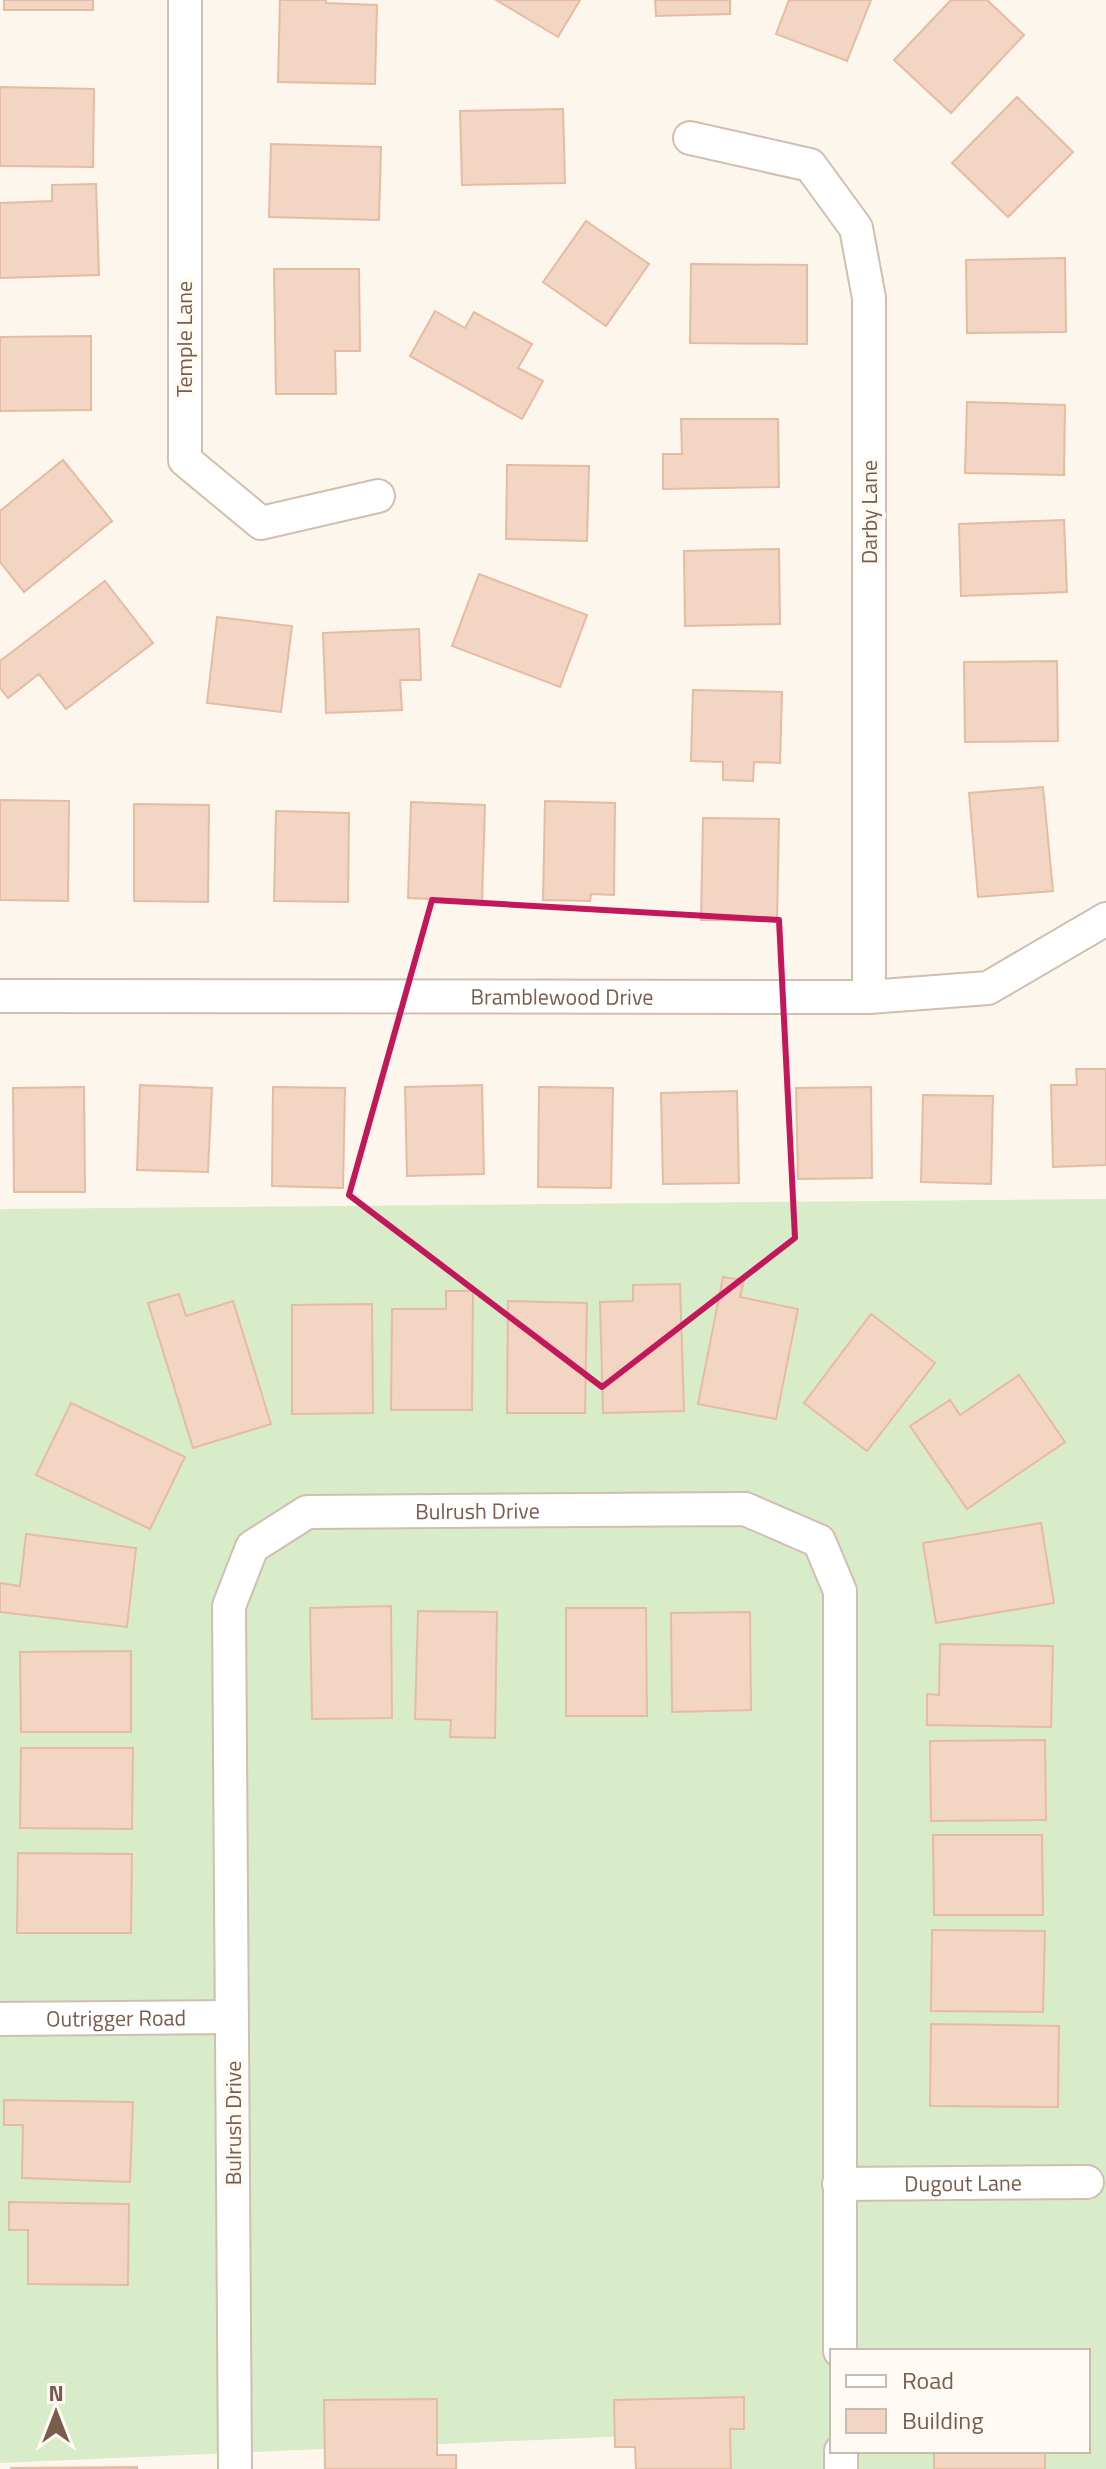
<svg xmlns="http://www.w3.org/2000/svg" width="1106" height="2469" font-family="'Titillium Web',sans-serif">
	<style>
		.grass { fill: #d8ecc9; fill-rule: evenodd }
		.building { fill: #f3d5c3; stroke: #e6bba3; stroke-width: 2 }
		.lines { fill: none; stroke-linecap: round; stroke-linejoin: round }
		.minor-casing { stroke: #d1beb0; stroke-width: 36 }
		.minor { stroke: #fff; stroke-width: 32 }
		.marked { fill: none; stroke: #c2185b; stroke-width: 6; stroke-linejoin: round }
		.labels { text-anchor: middle; stroke-width: 8; stroke-linejoin: round; paint-order: stroke }
		.street-label { font-size: 22px; fill: #7a5c4d; stroke: #fffaf3 }
	</style>
	<rect width="100%" height="100%" fill="#fdf6ec"/>
	<!-- grass -->
	<path class="grass" d="M1106,1199v1270h-382l-2,-37 -722,31v-1254zM832,2351h256v100h-256z"/>
	<!-- building -->
	<path class="building" d="M4,0h89v10h-89z
		M280,0h46v3l51,2 -2,79 -97,-2z
		M496,0h84l-22,37z
		M655,0h75v14l-74,2z
		M789,0h82l-24,61 -71,-27z
		M951,0h36l37,35 -73,78 -57,-53z
		M0,87l94,2 -1,78 -93,-1z
		M1017,97l56,55 -65,65 -56,-54z
		M563,109l2,74 -103,2 -2,-74z
		M271,144l110,3 -2,73 -110,-3z
		M96,184l3,91 -99,3v-75l52,-2v-16z
		M586,221l63,43 -43,62 -63,-44z
		M1065,258l1,74 -99,1 -1,-73z
		M691,264l116,1v79l-117,-1z
		M274,269h85l1,82h-25l1,43h-60z
		M435,311l30,17 9,-16 58,32 -14,24 25,13 -21,38 -112,-63z
		M91,336v74l-91,1v-74z
		M967,402l98,3 -1,70 -99,-2z
		M681,419h97l1,68 -116,2v-35h19z
		M63,460l49,61 -88,71 -24,-30v-51z
		M507,465l82,1 -2,75 -81,-2z
		M1064,520l3,72 -106,4 -2,-72z
		M779,549l1,75 -95,2 -1,-75z
		M479,574l108,41 -27,72 -108,-41z
		M105,581l48,62 -87,66 -27,-35 -31,24 -8,-10v-27z
		M217,617l75,9 -11,86 -74,-9z
		M419,629l2,51h-21l2,30 -76,3 -3,-80z
		M1057,661l1,80 -93,1 -1,-80z
		M693,690l89,2 -2,71 -26,-1 -1,19 -30,-1v-18l-32,-1z
		M1043,787l10,104 -75,6 -9,-104z
		M0,800l69,1 -1,100 -68,-1z
		M545,801l70,2 -1,92 -23,-1 -1,7 -47,-1z
		M411,802l74,3 -3,96 -74,-3z
		M134,804l75,1 -1,97 -74,-1z
		M276,811l73,2 -1,89 -74,-1z
		M703,818l76,1 -2,102 -76,-1z
		M1076,1069h30v96l-53,2 -2,-82h26z
		M140,1085l72,3 -4,84 -71,-2z
		M482,1085l2,89 -77,2 -2,-89z
		M84,1087l1,105h-71l-1,-104z
		M273,1087l72,1 -2,100 -71,-2z
		M539,1087l74,1 -2,100 -73,-1z
		M871,1087l1,91 -74,1 -2,-91z
		M737,1091l2,92 -76,1 -2,-91z
		M923,1095l70,1 -2,88 -70,-2z
		M723,1277l21,3 -4,17 58,12 -22,110 -78,-15z
		M680,1284l4,127 -81,2 -3,-111 33,-1v-16z
		M446,1291h27l-1,119h-81l1,-101h54z
		M179,1294l7,22 47,-15 38,123 -78,24 -45,-145z
		M508,1301l79,2 -2,110h-78z
		M372,1304l1,109 -81,1v-109z
		M871,1314l64,49 -68,88 -63,-48z
		M1019,1375l46,67 -98,67 -57,-83 40,-26 10,15z
		M71,1403l114,54 -35,72 -114,-54z
		M1041,1523l13,80 -118,20 -13,-80z
		M26,1534l110,14 -9,79 -127,-15v-29l20,3z
		M391,1606l1,112 -80,1 -2,-111z
		M566,1608h80l1,108h-81z
		M418,1611l79,1 -2,126 -45,-1 1,-17 -36,-1z
		M750,1612l1,98 -79,2 -1,-99z
		M940,1644l113,2 -2,81 -124,-2v-31l12,1z
		M131,1651v81h-110l-1,-80z
		M1045,1740l1,80 -115,1 -1,-80z
		M21,1748h112l-1,81 -112,-1z
		M933,1835h109l1,80h-109z
		M18,1853l114,1 -1,79h-114z
		M932,1930l113,1 -2,81 -112,-1z
		M931,2024l128,2 -1,81 -128,-1z
		M4,2100l129,2 -3,80 -108,-4 1,-53h-19z
		M9,2202l120,2 -1,81 -100,-1v-54h-19z
		M744,2397v32h-14l1,40h-95l-1,-22h-20l-1,-47z
		M437,2399v56h19v14h-131l-1,-69z
		M934,2451h111v18h-111z
		M137,2467v2h-126v-1z"/>
	<g class="lines">
		<!-- minor casing -->
		<g class="minor-casing">
			<g id="minor">
				<path d="M185,0v460l76,63 117,-27"/>
				<path d="M690,138l120,27 46,63 13,70v699"/>
				<path id="s1" d="M0,996l869,1 119,-9 118,-69"/>
				<path id="s2" d="M0,2019l232,-2"/>
				<path id="s3" d="M839,2184l248,-2"/>
				<path d="M841,2451v18"/>
				<path id="s4" d="M235,2469l-6,-863 23,-59 55,-35 438,-3 74,32 21,50v760"/>
			</g>
		</g>
		<!-- minor -->
		<use href="#minor" class="minor"/>
	</g>
	<!-- marked area -->
	<path class="marked" d="M432,900l347,20 16,318 -193,149 -253,-192z"/>
	<g class="labels">
		<!-- street labels -->
		<g class="street-label">
			<text transform="translate(184 339) rotate(-90)" y="8">Temple Lane</text>
			<text transform="translate(869 512) rotate(-90)" y="8">Darby Lane</text>
			<text dy="8" stroke="none"><textPath href="#s1" startOffset="562">Bramblewood Drive</textPath></text>
			<text dy="8" stroke="none"><textPath href="#s4" startOffset="1162">Bulrush Drive</textPath></text>
			<text dy="8" stroke="none"><textPath href="#s2" startOffset="116">Outrigger Road</textPath></text>
			<text transform="translate(233 2123) rotate(-90)" y="8">Bulrush Drive</text>
			<text dy="8" stroke="none"><textPath href="#s3" startOffset="124">Dugout Lane</textPath></text>
		</g>
	</g>
	<!-- legend -->
	<rect x="830" y="2349" width="260" height="104" fill="#fffaf3" stroke="#cabbb1" stroke-width="2"/>
	<rect x="846" y="2375" width="40" height="12" fill="#ffffff" stroke="#cabbb1" stroke-width="2"/>
	<text x="902" y="2389" font-size="24" fill="#7a5c4d">Road</text>
	<rect x="846" y="2409" width="40" height="24" fill="#f3d5c3" stroke="#cabbb1" stroke-width="2"/>
	<text x="902" y="2429" font-size="24" fill="#7a5c4d">Building</text>
	<!-- north arrow -->
	<g transform="translate(56 2413)" stroke="#fffaf3" stroke-width="6" paint-order="stroke">
	<path d="M0-6L14 30L0 20L-14 30Z" fill="#7a5c4d"/>
	<text y="-12" font-size="22" font-weight="bold" text-anchor="middle" fill="#7a5c4d">N</text>
	</g>
</svg>
